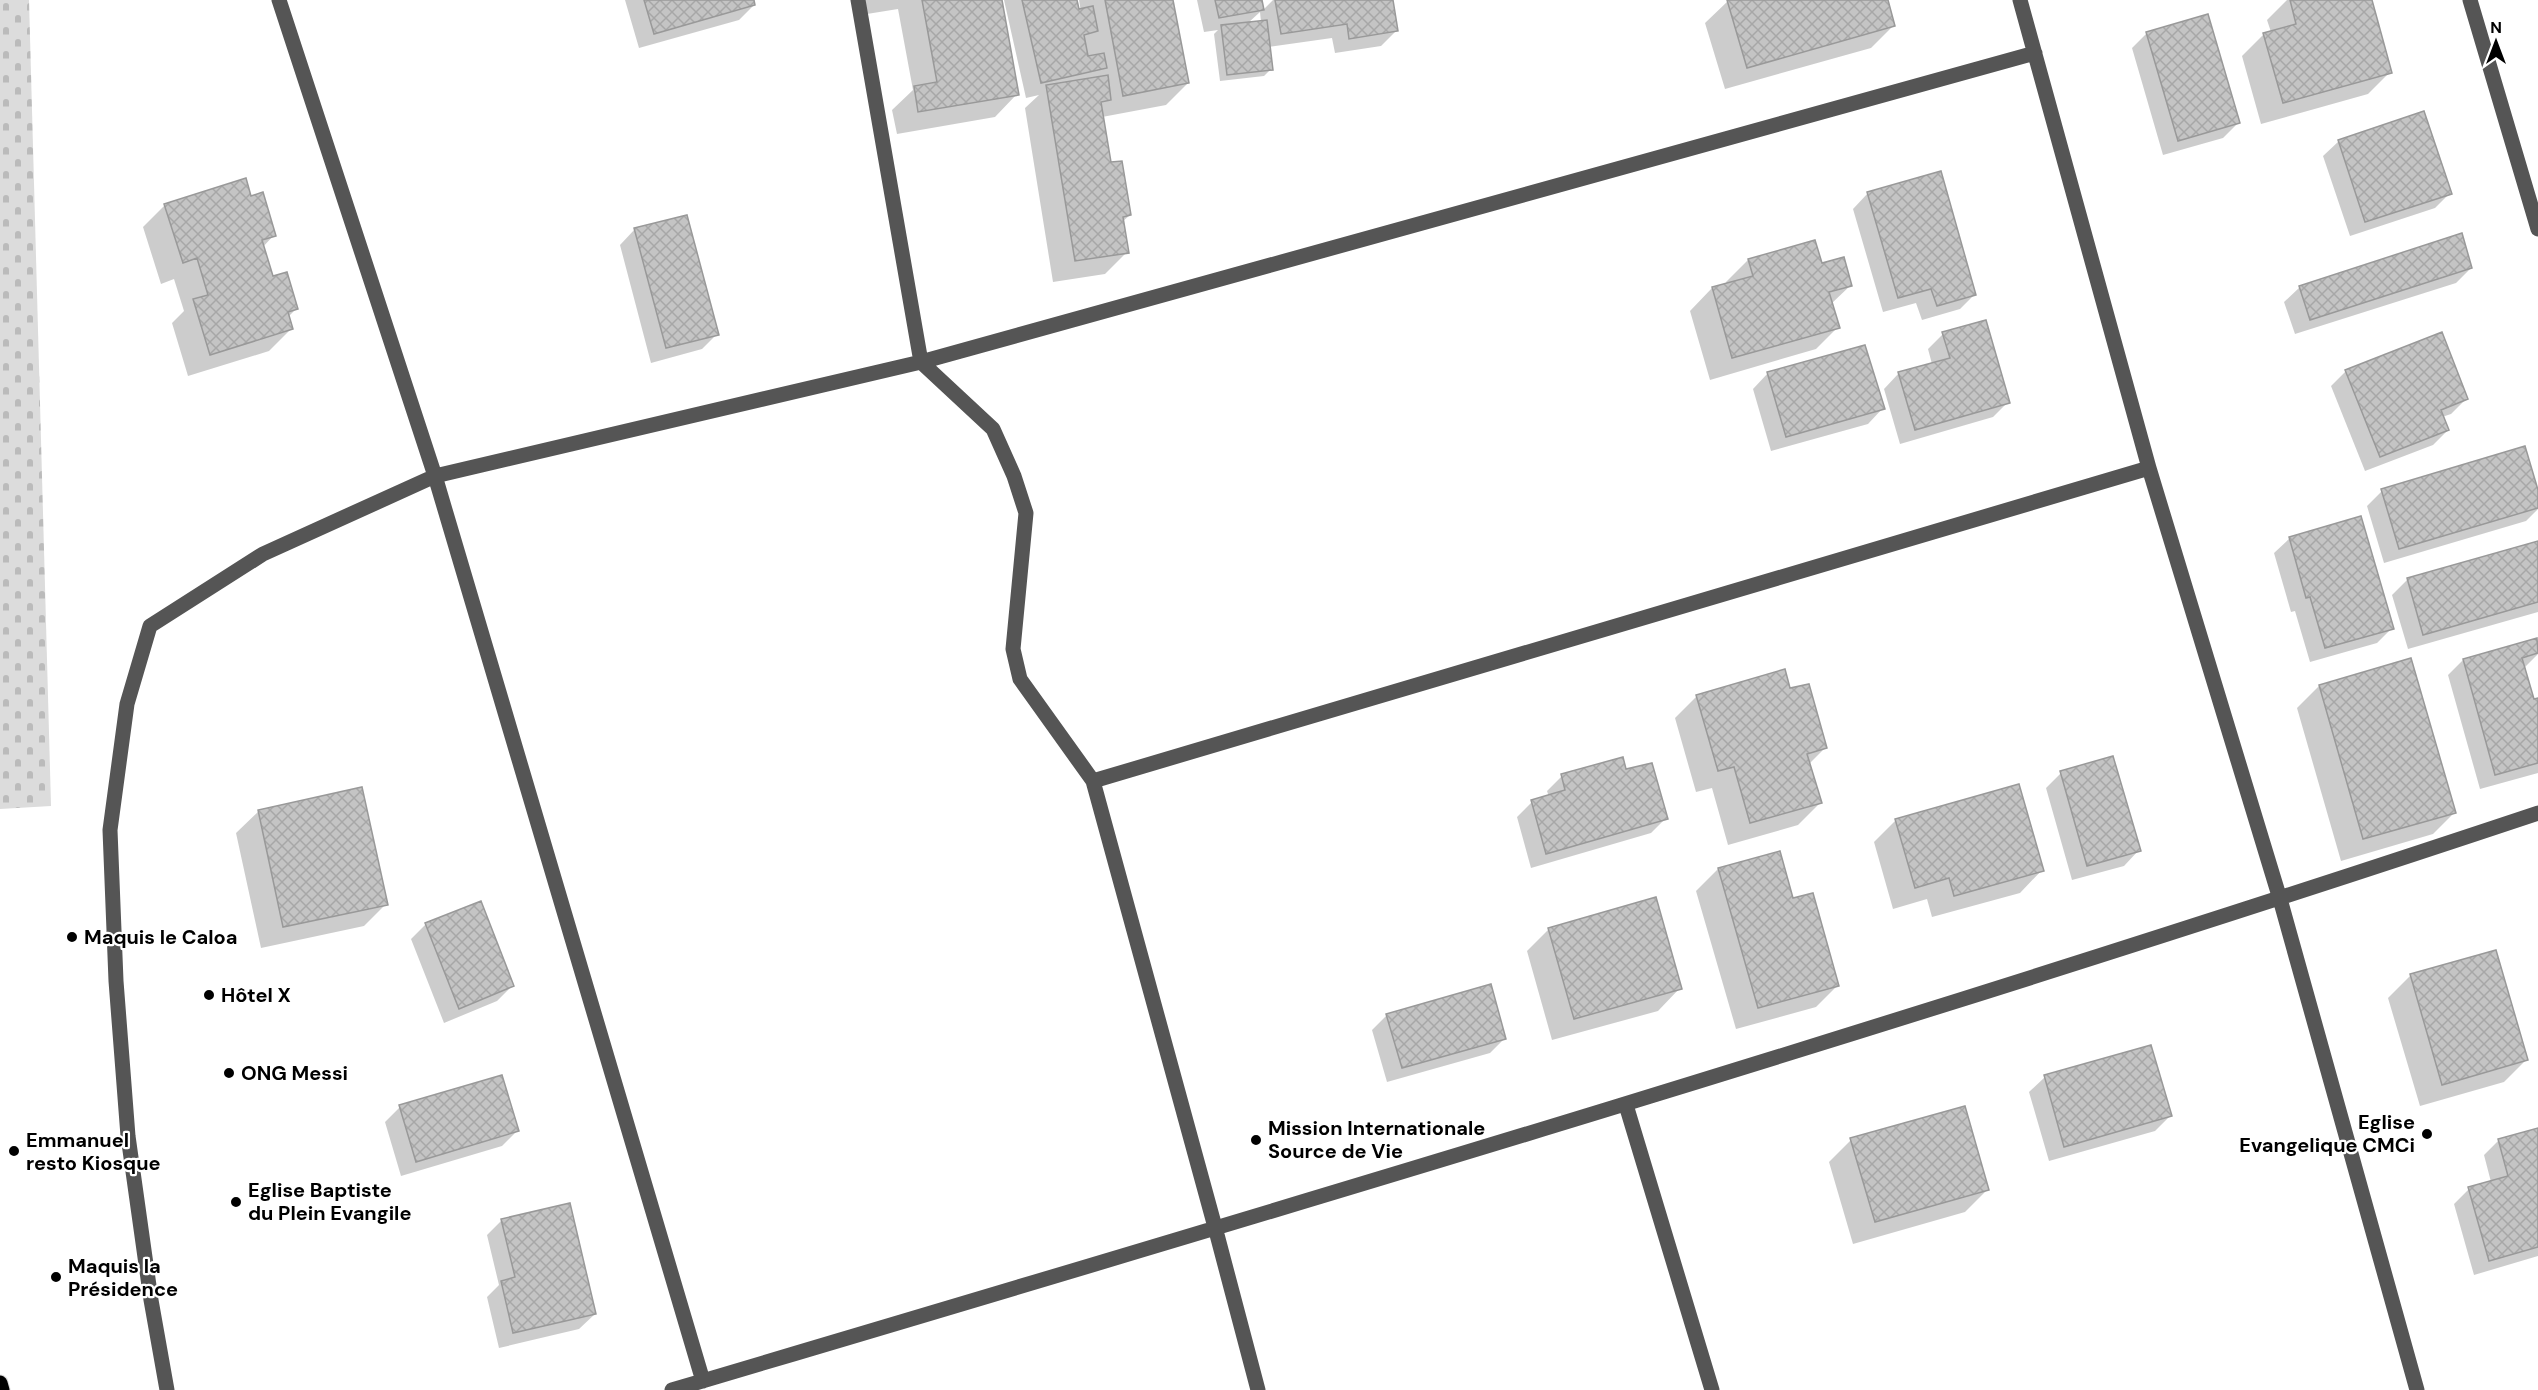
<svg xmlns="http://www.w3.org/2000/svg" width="2538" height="1390" font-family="'DM Sans',sans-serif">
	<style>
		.cemetery { fill: url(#cemetery-stones) }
		.shadow { fill: #0003; fill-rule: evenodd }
		.building { fill: url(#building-cross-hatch); stroke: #999; stroke-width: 1.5 }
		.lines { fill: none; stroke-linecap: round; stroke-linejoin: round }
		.major-casing { stroke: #dbdbdb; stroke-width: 17 }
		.minor { stroke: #555; stroke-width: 15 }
		.major { stroke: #000; stroke-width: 15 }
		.poi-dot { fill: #000; stroke: #fff; stroke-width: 2 }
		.labels { text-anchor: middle; stroke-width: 4.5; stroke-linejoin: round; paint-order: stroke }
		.poi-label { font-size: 20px; font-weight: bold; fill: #000; stroke: #fff; text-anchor: start }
	</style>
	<defs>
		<pattern id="cemetery-stones" width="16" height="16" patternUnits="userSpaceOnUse" patternTransform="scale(1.5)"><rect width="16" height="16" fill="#dcdcdc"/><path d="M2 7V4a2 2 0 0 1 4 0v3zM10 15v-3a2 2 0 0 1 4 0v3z" fill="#bbb"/></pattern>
		<pattern id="building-cross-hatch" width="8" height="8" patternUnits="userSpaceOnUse" patternTransform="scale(1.5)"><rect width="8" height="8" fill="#c4c4c4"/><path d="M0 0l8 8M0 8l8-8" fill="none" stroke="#a7a7a7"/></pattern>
	</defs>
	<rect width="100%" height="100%" fill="#fff"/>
	<!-- cemetery -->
	<path class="cemetery" d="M0,0h29l22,806 -51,3z"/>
	<!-- shadow -->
	<path class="shadow" d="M625,0h127l2,5 -15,15 -100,28z
		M865,0h135l17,94 -22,23 -98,17 -5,-24 21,-20 -15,-81 -31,5z
		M1004,0h71l3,12h3l-2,-12h93l16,83 -22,22 -64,12 8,47 20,51 -8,7 5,30 -22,22 -52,8 -28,-174 14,-13 -13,3z
		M1197,0h63l2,11 11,-11h118l5,31 -15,15 -46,7 -3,-15 -63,9 2,22 -7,7 -44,5 -6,-47 4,-4 -14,2zM1260,12l1,10 -13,1z
		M1732,0h154l8,25 -23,23 -146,41 -20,-66 23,-22z
		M2287,0h83l20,72 -22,22 -107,30 -19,-68 22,-22 7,-2 -4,-12z
		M2147,33l91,90 -15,15 -60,17 -31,-107z
		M2339,141l111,52 -15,15 -85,28 -27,-80z
		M1868,193l107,101 -15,15 -38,11 -6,-17 -33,9 -30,-103z
		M250,198l24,37 -12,13 10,30 25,30 -9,9 3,12 -22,22 -81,25 -16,-53 12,-12 -10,-32 -13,5 -18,-57 22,-22z
		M635,229l82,105 -15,15 -51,14 -31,-118z
		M1814,241l7,24 30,20 -20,19 7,23 -22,22 -106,31 -20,-69 22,-23 15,-4 -1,-2 22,-22z
		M2471,268l-15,15 -161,51 -11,-32 16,-15z
		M1943,334l65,68 -15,15 -93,27 -16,-55 15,-16 33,-9 -4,-15z
		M2346,371l120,28 -15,15 -9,3 6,13 -15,15 -68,26 -34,-85z
		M1768,373l115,35 -15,16 -97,27 -18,-62z
		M2382,491l156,4v14l-12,12 -142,42 -17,-57z
		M2290,538l102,90 -15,15 -67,19 -15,-51 -4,1 -17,-59z
		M2538,543v69l-130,37 -16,-54 15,-15z
		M2536,640l2,14 -13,13 8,34 5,-1v73l-58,16 -32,-114 15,-15z
		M2319,686l136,126 -22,22 -92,27 -44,-153z
		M1789,690l36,58 -16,16 11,39 -22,22 -70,20 -16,-57 -16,4 -21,-74 22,-22z
		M1625,771l41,47 -15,15 -120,35 -14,-51 15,-15 17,-5 -2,-6 15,-15z
		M2061,773l78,77 -15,16 -52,14 -26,-92z
		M259,811l127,93 -22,22 -103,22 -25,-115z
		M1896,820l146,50 -22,23 -88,24 -5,-18 -34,10 -19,-67z
		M1718,869l120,116 -22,22 -80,22 -40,-138z
		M426,924l86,62 -15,15 -53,22 -33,-84z
		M1549,929l131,59 -22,23 -106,29 -25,-89z
		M2410,976l116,84 -22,22 -84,24 -32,-108z
		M1387,1015l118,23 -15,15 -103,29 -15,-52z
		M2045,1077l125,39 -15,15 -106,30 -20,-69z
		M400,1107l117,24 -15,15 -101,30 -16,-54z
		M2538,1130v126l-64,19 -20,-71 15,-15 22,-7 -7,-27 15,-15z
		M1851,1140l136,50 -22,22 -112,32 -24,-82z
		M502,1220l93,94 -16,15 -80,19 -12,-51 12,-12 -12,-50z"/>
	<!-- building -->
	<path class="building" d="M644,0h110l1,5 -101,29z
		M922,0h80l17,95 -101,17 -4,-26 23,-4z
		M1022,0h55l2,9 14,-3 5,25 -14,4 4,21 16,-3 3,15 -66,15z
		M1105,0h68l16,83 -66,13z
		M1215,0h47l2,10 -45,8z
		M1275,0h118l5,31 -49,8 -2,-15 -66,10z
		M1727,0h161l7,26 -148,42z
		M2290,0h82l20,73 -109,30 -20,-70 33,-9z
		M2208,14l32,109 -62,18 -32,-109z
		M1267,20l6,50 -46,5 -6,-50z
		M1108,75l3,25 -10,2 10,60 11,-1 9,54 -8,2 6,36 -54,8 -29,-176z
		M2424,111l28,83 -87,28 -27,-82z
		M1941,171l35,124 -39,11 -6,-17 -33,9 -31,-106z
		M246,178l5,18 12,-4 13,44 -14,4 11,36 14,-4 11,37 -10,3 5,17 -83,26 -17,-56 15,-4 -11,-37 -14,5 -19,-59z
		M687,215l32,120 -53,13 -32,-120z
		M2462,233l10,35 -162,52 -11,-34z
		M1815,240l7,23 22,-6 8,29 -23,6 11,36 -108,30 -20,-71 41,-11 -5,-17z
		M1986,320l24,83 -95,27 -17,-58 52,-14 -8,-26z
		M2442,332l26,67 -27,11 8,20 -69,27 -35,-87z
		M1865,345l20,64 -99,28 -19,-65z
		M2525,446l13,44v18l-139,41 -18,-60z
		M2361,516l33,113 -69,19 -15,-51 -4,1 -17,-61z
		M2538,541v61l-115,33 -16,-57z
		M2537,638l1,15 -16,5 12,41 4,-1v65l-43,12 -32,-116z
		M2411,658l45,155 -93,26 -44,-154z
		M1785,669l5,19 19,-4 18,64 -20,6 15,49 -72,20 -16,-56 -16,4 -22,-76z
		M2113,756l28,95 -54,15 -27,-95z
		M1623,757l3,12 26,-6 16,56 -122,35 -15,-54 34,-10 -4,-16z
		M2019,784l25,87 -90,25 -5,-18 -34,10 -20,-69z
		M362,787l26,118 -105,22 -25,-117z
		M1780,851l13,47 20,-5 26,93 -81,22 -40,-140z
		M1656,897l26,92 -108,30 -26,-91z
		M481,901l33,85 -55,23 -34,-86z
		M2496,950l32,110 -86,25 -32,-111z
		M1491,984l15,55 -104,29 -16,-54z
		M2151,1045l21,71 -108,31 -20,-72z
		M502,1075l17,56 -103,31 -17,-57z
		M1965,1106l24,84 -114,32 -25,-84z
		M2538,1128v119l-49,14 -21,-74 40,-11 -10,-37z
		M570,1203l26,111 -83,19 -12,-52 14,-4 -14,-58z"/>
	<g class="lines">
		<!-- major casing -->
		<g class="major-casing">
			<path id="major" d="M0,1383l2,7"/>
		</g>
		<!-- minor -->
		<path class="minor" d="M279,0l156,476 268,905
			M858,0l63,362 72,67 21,47 12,37 -13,136 7,30 73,102 122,446 43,163
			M2020,0l129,468 131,431 137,491
			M2470,0l68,229
			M1093,781l1056,-313
			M1626,1105l86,285
			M167,1390l-16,-90 -23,-164 -12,-155 -6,-151 17,-126 23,-78 113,-72 172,-78 486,-114 1114,-309
			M672,1390c624,-185 1248,-371 1866,-577"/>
		<!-- major -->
		<use href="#major" class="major"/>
	</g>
	<!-- markers -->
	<g class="poi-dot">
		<circle cx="72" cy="937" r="6"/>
		<circle cx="209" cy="995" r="6"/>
		<circle cx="229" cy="1073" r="6"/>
		<circle cx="2427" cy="1134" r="6"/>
		<circle cx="1256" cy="1140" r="6"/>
		<circle cx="14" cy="1151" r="6"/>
		<circle cx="236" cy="1202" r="6"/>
		<circle cx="56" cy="1277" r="6"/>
	</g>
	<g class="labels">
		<!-- poi labels -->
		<g class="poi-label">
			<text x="84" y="944">Maquis le Caloa</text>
			<text x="221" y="1002">Hôtel X</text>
			<text x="241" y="1080">ONG Messi</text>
			<text x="2415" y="1129" text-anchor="end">Eglise<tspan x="2415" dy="23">Evangelique CMCi</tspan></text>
			<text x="1268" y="1135">Mission Internationale<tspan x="1268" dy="23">Source de Vie</tspan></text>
			<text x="26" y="1147">Emmanuel<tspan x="26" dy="23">resto Kiosque</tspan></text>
			<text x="248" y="1197">Eglise Baptiste<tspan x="248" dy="23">du Plein Evangile</tspan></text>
			<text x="68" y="1273">Maquis la<tspan x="68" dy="23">Présidence</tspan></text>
		</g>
	</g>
	<!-- north arrow -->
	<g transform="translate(2496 42)" stroke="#ffffff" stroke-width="4.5" paint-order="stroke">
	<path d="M0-4.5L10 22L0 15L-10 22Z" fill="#000000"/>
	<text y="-9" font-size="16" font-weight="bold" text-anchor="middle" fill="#000000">N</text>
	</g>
</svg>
